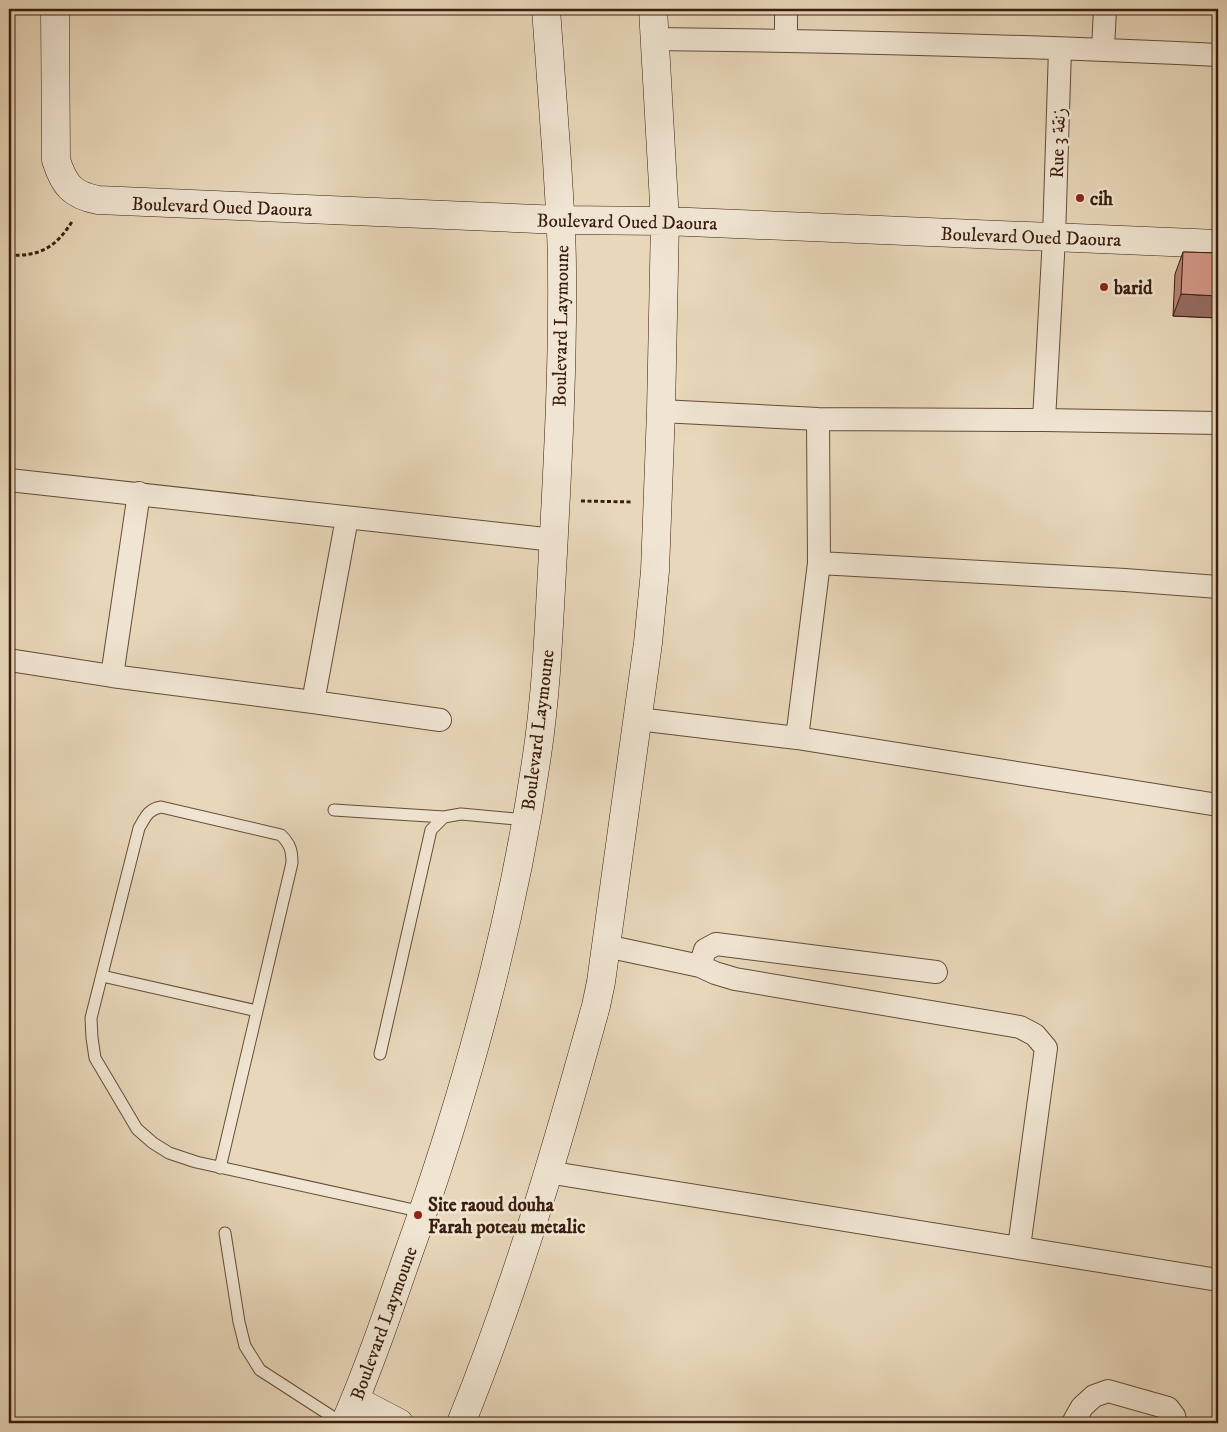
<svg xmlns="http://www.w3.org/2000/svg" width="1227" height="1432" font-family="'IM FELL DW Pica',Amiri,serif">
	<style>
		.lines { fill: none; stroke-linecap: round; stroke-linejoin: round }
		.lane-casing { stroke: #664c38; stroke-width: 13 }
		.street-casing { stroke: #664c38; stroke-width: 24 }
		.secondary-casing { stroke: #3a1e0d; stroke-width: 29 }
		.path { stroke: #3a1e0d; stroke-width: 3; stroke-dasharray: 4 2.5; stroke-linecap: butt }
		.lane { stroke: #f0e5d2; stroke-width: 11 }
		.street { stroke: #f0e5d2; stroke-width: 22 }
		.secondary { stroke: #f0e5d2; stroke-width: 28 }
		.wall { fill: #b88477; stroke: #3a1e0d }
		.shaded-wall { fill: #966c61; stroke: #3a1e0d }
		.building { fill: #d69a8a; stroke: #3a1e0d }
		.poi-dot { fill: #8f2418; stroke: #f0e5d2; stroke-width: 2 }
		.labels { text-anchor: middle; stroke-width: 5; stroke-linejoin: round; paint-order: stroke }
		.street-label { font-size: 19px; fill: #3a1e0d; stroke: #f0e5d2 }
		.poi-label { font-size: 19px; font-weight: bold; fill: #3a1e0d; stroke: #f0e5d2; text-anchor: start }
	</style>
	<rect width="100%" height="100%" fill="#e8d7ba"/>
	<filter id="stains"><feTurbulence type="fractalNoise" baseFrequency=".004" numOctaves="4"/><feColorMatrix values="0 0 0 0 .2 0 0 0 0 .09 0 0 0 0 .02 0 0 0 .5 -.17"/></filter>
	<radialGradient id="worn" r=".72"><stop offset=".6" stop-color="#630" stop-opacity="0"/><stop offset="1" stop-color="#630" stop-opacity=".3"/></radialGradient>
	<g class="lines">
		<!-- lane casing -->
		<g class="lane-casing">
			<path id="lane" d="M334,810l110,7
				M102,976l155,35
				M380,1054l51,-224 13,-13 17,-3 65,6
				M220,1168l72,-305c0,-13 -2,-19 -11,-28l-120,-28c-13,2 -16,11 -22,21l-48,190 1,20 3,20 42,71 16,14 16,10 27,9 227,50
				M225,1233l14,89 6,24 15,24 82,53"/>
		</g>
		<!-- street casing -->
		<g class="street-casing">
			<path id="street" d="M654,39c188,2 376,7 564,16
				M786,40v-31
				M1103,49l2,-40
				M661,411l157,8 226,1 174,3
				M1044,420l10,-183 6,-188
				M9,480l545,60
				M819,563l306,17 93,7
				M9,660l103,16 201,26 127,18
				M112,676l27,-183
				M313,702l34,-184
				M638,719l159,19 421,67
				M797,738l22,-175 -1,-144
				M606,946l94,20 15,7 20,6 285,48 15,8 11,13 -27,199
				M700,966l5,-16 11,-6 220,28
				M547,1172l671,108
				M1073,1423l9,-16 12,-11 14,-5 60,17 6,8 2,7"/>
		</g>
		<!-- secondary casing -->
		<g class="secondary-casing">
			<path id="secondary" d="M55,9l1,151c8,25 16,35 42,40l463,20 104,1 553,23
				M355,1400l44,23
				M345,1423c23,-53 42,-108 61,-163 59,-164 106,-332 131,-505 10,-67 12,-135 16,-202 5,-95 10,-189 9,-283 0,-37 -3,-73 -5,-109 -4,-51 -7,-102 -11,-152
				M461,1423c55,-135 96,-276 135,-417l5,-24 47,-339 7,-72 6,-160 4,-190 -12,-212"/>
		</g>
		<!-- path -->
		<path class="path" d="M9,255c32,2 48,-9 64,-35
			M581,501l52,1"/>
		<!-- lane -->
		<use href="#lane" class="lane"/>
		<!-- street -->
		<use href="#street" class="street"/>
		<!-- secondary -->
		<use href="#secondary" class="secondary"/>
	</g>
	<!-- wall -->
	<path class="wall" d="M1183,252l35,1v65l-45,-2 2,-42z"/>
	<!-- shaded-wall -->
	<path class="shaded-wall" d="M1181,294l37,2v22l-45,-2z"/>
	<!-- building -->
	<path class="building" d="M1183,252l35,1v43l-37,-2z"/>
	<!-- markers -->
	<g class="poi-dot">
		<circle cx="1080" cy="198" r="5"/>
		<circle cx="1104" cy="287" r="5"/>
		<circle cx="418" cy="1215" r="5"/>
	</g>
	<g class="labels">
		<!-- street labels -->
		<g class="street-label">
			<text transform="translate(1057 143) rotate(-88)" y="7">Rue 3 زنقة</text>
			<text transform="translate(222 206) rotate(2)" y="7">Boulevard Oued Daoura</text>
			<text transform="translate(627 221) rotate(1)" y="7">Boulevard Oued Daoura</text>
			<text transform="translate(1031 236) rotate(2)" y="7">Boulevard Oued Daoura</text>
			<text transform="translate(560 326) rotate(-89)" y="7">Boulevard Laymoune</text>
			<text transform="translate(537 730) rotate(-83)" y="7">Boulevard Laymoune</text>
			<text transform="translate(383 1323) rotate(-70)" y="7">Boulevard Laymoune</text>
		</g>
		<!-- poi labels -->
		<g class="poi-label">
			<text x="1090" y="205">cih</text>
			<text x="1114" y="294">barid</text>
			<text x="428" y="1211">Site raoud douha<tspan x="428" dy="22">Farah poteau metalic</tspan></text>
		</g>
	</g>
	<!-- margin -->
	<rect width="1227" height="1432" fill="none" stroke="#e8d7ba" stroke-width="30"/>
	<rect x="10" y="10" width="1207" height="1412" fill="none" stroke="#3a1e0d" stroke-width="2.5"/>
	<rect x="15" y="15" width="1197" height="1402" fill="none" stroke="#3a1e0d"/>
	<rect width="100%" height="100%" filter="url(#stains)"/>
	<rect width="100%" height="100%" fill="url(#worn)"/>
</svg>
